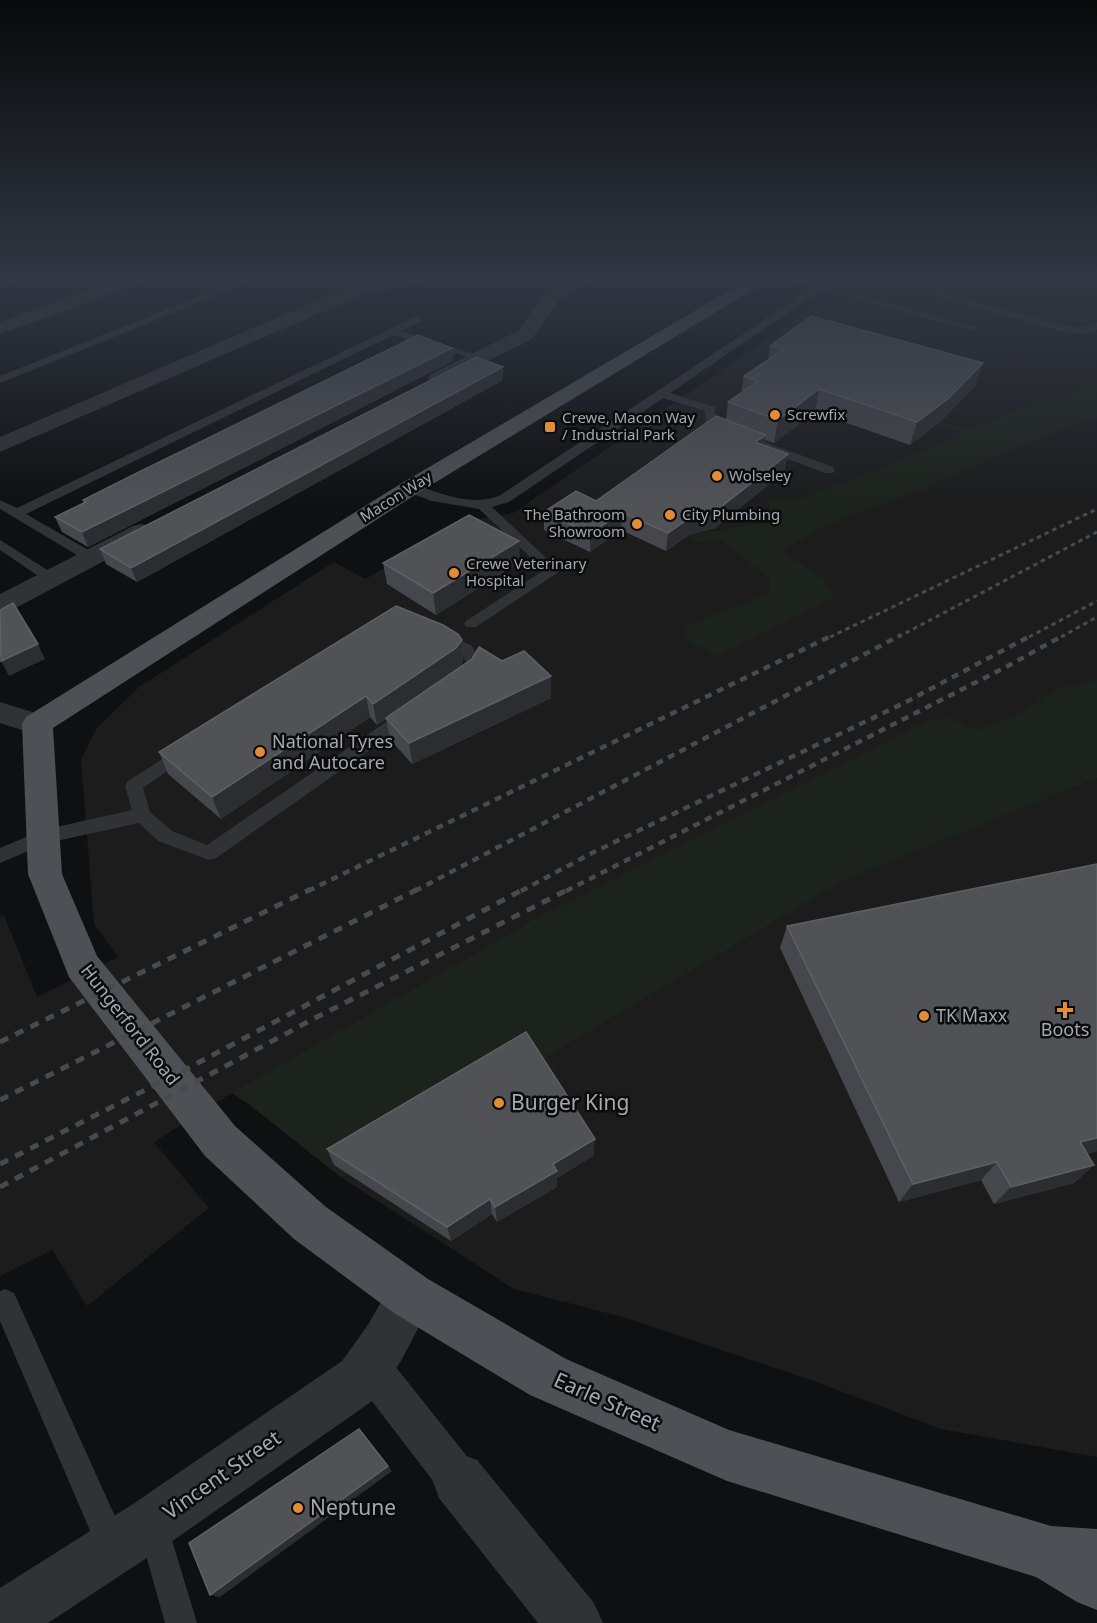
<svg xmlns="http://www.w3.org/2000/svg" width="1097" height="1623" font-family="'Noto Sans',sans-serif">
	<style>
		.built { fill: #1c1c1d }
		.green { fill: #1c231c }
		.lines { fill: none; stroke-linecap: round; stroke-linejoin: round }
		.service { fill: #313235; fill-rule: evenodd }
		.pedestrian { fill: #313235; fill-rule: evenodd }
		.minor { fill: #313235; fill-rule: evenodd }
		.tertiary { fill: #313235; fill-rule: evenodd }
		.primary { fill: #4d5054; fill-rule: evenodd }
		.rail-far2 { stroke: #484b4e; stroke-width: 3; stroke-dasharray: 4.5 4; stroke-linecap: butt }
		.rail-far1 { stroke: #484b4e; stroke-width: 4.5; stroke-dasharray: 7 6; stroke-linecap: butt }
		.rail { stroke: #484b4e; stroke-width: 5; stroke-dasharray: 9 8; stroke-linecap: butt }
		.wall { fill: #46474c }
		.shaded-wall { fill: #2c2d30 }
		.building { fill: #505256; stroke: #5d6064; stroke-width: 1.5 }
		.poi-dot { fill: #e08c38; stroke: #0b0b0c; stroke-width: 2 }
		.labels { text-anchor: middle; stroke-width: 5; stroke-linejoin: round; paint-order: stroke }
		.far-poi-label { font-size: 15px; fill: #a2a9b0; stroke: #0b0b0c; text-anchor: start }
		.far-street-label { font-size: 15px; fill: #a2a9b0; stroke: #0b0b0c }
		.poi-label { font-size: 18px; fill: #a2a9b0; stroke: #0b0b0c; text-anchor: start }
		.street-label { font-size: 18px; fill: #a2a9b0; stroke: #0b0b0c }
		.near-poi-label { font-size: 21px; fill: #a2a9b0; stroke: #0b0b0c; text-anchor: start }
		.near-street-label { font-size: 21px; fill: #a2a9b0; stroke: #0b0b0c }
	</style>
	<rect width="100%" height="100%" fill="#0f1011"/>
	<!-- built -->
	<path class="built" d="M838,279h259v498l-257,104 257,-103v679l-156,-28 -130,-49 -185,-62 -112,-29 -172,-111 -96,-76 -14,-9 -78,49 55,66 -122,98 -35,-56 -52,26v-359l4,-2 33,82 81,-40 -24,-33 -13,-164 15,-31 43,-42 195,-125 31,17 104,-59 44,-7 336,-230z"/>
	<!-- green -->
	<path class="green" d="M1097,378v39l-72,27 -112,49 -90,33 -41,25 42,28 10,18 -118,59 -33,-18 5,-13 81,-32 1,-14 -48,-38 -23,2 -10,-8c27,-3 52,-10 79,-12l1,-25 28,2 93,-35 72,-31 -55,-22 62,18 47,-20 62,-21z
		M1097,680v98l-257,104 -498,296 -96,-76 -14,-9 307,-176 391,-197 21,-2 25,12 40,-15 41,-26z"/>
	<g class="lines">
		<!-- service -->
		<path class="service" d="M5,279h15l-20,8v-6z
			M243,279h14l-257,104v-7z
			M786,279h16l176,49 -5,3 -152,-41 -151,103 45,14 1,17 15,6v6h-8l-17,-8 -1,-17 -42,-13 -154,104 -17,5 68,64 -84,56h-10l-2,-3 2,-3 78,-51 -65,-61 -47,-8 -27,-10 -1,-3 1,-3 5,-1c32,8 56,23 89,12l313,-208z
			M951,279h11l-16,15 122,33h16l13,-5v7l-12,4h-17l-132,-36v-4z
			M417,316l5,3 -1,2 -20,10 82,26 -5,3 -85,-25 -367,179 71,41 2,3 -2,3h-10l-87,-52v-9l17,8z
			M765,442l68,25 2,3 -2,3h-8l-64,-24v-6z
			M0,540l57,36 2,3 -2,3h-10l-47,-32z
			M441,632l30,13 11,17 -13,19h-12l-2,-4 11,-15 -6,-11 -24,-11 -3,-3z
			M408,709l6,2 2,4 -2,4 -198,139 -7,2 -51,-19 -19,-18 -92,20 -47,20v-15l43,-18 89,-20 -7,-24 3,-5 55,-35 6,2 3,4 -3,4 -46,32 7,24 22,19 35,14 195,-134z
			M5,1289l9,4 109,241 4,11 -4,11 -11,4 -11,-4 -101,-235v-30z
			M153,1512l10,5 5,10 29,96h-32l-27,-96 5,-10z"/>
		<!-- pedestrian -->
		<path class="pedestrian" d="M369,1345l14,6 90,113 7,15 -7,15 -15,7 -15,-7 -88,-115 -6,-14 6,-14z"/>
		<!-- minor -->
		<path class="minor" d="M118,279h25l-2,4 -141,51v-12z
			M380,279h52l-8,5 -54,7 -370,161v-15l360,-155z
			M570,279h23l-35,22 -26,38 -87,43h-14l-3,-4 3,-4 87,-43 23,-33z
			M142,524l9,2 3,5 -3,5 -141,75 -10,2v-19l133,-68z
			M411,1272l17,7 7,17 -33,63 -24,38 -207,145 -123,81h-48v-35l133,-84 209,-143 26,-36 26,-46z
			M458,1453l19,7 117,143 9,20h-65l-99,-125 -7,-19 7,-19z"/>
		<!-- tertiary -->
		<path class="tertiary" d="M0,702l48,15 4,7 -4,7 -11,4 -37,-12z"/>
		<!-- primary -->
		<path class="primary" d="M749,279h21l-352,214 -365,235 9,146 35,82 138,170 91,81 102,72 138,80 163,71 322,96 46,3v81l-20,-8 -41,-25 -309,-96 -197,-86 -136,-82 -100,-74 -89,-83 -136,-179 -41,-103 -6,-150 4,-7 376,-234z"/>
		<!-- rail-far2 -->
		<path class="rail-far2" d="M830,637l267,-128
			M898,637l199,-105
			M1029,637l68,-36
			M1061,637l36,-20"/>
		<!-- rail-far1 -->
		<path class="rail-far1" d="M308,891l525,-256
			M415,891l486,-256
			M521,891l71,-38 312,-150 128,-68
			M566,891l438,-223 60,-33"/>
		<!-- rail -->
		<path class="rail" d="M0,1042l311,-153
			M0,1100l418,-211
			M0,1164l194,-99 330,-176
			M0,1187l317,-170 252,-128"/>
	</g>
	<!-- wall -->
	<path class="wall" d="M770,346l206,39 -35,36 -31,24 -95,-33 -41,31 -9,-3 -1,5 24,9 -4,18 -69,56 -26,7 -23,16 -45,-21 -31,22 -46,-22v-18l52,-11 130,-81 2,-18 13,-9 3,-17 24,-16z
		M452,348l1,13 -365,186 -26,-15 -7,-15 29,-14 -1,-3z
		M503,367v13l-366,202 -31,-18 -6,-15z
		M520,562l-84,53 -49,-31 -4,-21z
		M462,640l1,22 -3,5 91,31 -139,66 -22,-25 -4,-20 -9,6 -7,-8 -149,102 -53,-45 -9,-22z
		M787,926l310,225 -10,3 7,11 -20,18 -80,21 -13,-24 -82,22 -119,-254z
		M595,1139l-2,17 -36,22v9l-60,35 -5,-8 -41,27 -117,-76 -7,-16z"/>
	<!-- shaded-wall -->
	<path class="shaded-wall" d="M452,348l1,13 -365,186 -6,-15z
		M983,363l-7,22 -35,36 -31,24 7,-23z
		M503,367v13l-366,202 -6,-14z
		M819,389l-4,23 -41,31 4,-23z
		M766,435l-3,17 -8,-10z
		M788,454l-4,18 -69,56 -26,7 -23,16 2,-18z
		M622,512l-1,18 -31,22v-18z
		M519,541l1,21 -84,53 -3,-22z
		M462,640l1,22 -5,7 -81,56 -4,-21z
		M38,644l7,15 -36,17 -8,-15z
		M551,676v22l-139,66 -3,-21z
		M366,696l4,21 -149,102 -9,-22z
		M1097,1138v13l-36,10 19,-19z
		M595,1139l-2,17 -36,22v9l-60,35 -2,-15 58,-43z
		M997,1162l-16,18 -82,22 14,-18z
		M1094,1165l-20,18 -80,21 17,-17z
		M490,1199l2,15 -41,27 -4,-14z
		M364,1435l28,36 -172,126 -10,-2z"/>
	<!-- building -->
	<path class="building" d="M811,316l172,47 -34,35 -32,24 -98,-33 -41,31 -50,-18 30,-21 -14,-5 39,-26 -13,-4z
		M418,335l34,13 -370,184 -27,-15 31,-15 -3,-2 52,-26z
		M476,357l27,10 -372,201 -31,-19z
		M716,416l50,19 -11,7 33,12 -71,56 -26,7 -23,16 -49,-22 3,1 -32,22 -46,-22 32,-21 20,10z
		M469,515l50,26 -86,52 -50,-30z
		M13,603l25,41 -37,17 -1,-51z
		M396,606l47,19 15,9 4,6 -6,8 -83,56 -7,-8 -154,101 -53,-45z
		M479,647l23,14 22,-10 27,25 -142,67 -23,-25 86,-59z
		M1097,864v274l-17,4 14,23 -83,22 -14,-25 -84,22 -126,-258z
		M526,1032l69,107 -42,25 4,7 -62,36 -5,-8 -43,28 -120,-78z
		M359,1429l29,37 -178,129 -21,-52z"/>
	<!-- sky -->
	<linearGradient id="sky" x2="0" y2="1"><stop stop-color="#080909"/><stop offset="0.55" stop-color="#313743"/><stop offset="1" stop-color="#313743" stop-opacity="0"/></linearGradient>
	<rect width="1097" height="506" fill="url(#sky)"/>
	<!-- markers -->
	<g class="poi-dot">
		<circle cx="775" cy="415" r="6"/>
		<rect x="544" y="421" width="12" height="12" rx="3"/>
		<circle cx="717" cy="476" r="6"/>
		<circle cx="670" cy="515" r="6"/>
		<circle cx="637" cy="524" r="6"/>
		<circle cx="454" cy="573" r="6"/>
		<circle cx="260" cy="752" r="6"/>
		<path d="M1062 1001h6v6h6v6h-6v6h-6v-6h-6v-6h6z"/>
		<circle cx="924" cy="1016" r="6"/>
		<circle cx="499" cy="1103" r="6"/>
		<circle cx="298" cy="1508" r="6"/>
	</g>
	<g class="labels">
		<!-- far-poi labels -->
		<g class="far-poi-label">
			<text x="787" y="420">Screwfix</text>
			<text x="562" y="423">Crewe, Macon Way<tspan x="562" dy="17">/ Industrial Park</tspan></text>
			<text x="729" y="481">Wolseley</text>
			<text x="625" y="520" text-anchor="end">The Bathroom<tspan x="625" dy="17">Showroom</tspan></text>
			<text x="682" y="520">City Plumbing</text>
			<text x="466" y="569">Crewe Veterinary<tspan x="466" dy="17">Hospital</tspan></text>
		</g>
		<!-- far-street labels -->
		<g class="far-street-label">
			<text transform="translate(396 497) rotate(-32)" y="5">Macon Way</text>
		</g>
		<!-- poi labels -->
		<g class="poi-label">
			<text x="272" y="748">National Tyres<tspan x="272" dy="21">and Autocare</tspan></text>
			<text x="936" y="1022">TK Maxx</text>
			<text x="1065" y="1036" text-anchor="middle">Boots</text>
		</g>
		<!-- street labels -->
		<g class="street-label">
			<text transform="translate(130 1025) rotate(52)" y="6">Hungerford Road</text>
		</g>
		<!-- near-poi labels -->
		<g class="near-poi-label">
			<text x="511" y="1110">Burger King</text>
			<text x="310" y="1515">Neptune</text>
		</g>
		<!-- near-street labels -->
		<g class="near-street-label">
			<text transform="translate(607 1402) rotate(24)" y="7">Earle Street</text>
			<text transform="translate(222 1475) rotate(-35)" y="7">Vincent Street</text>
		</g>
	</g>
</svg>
